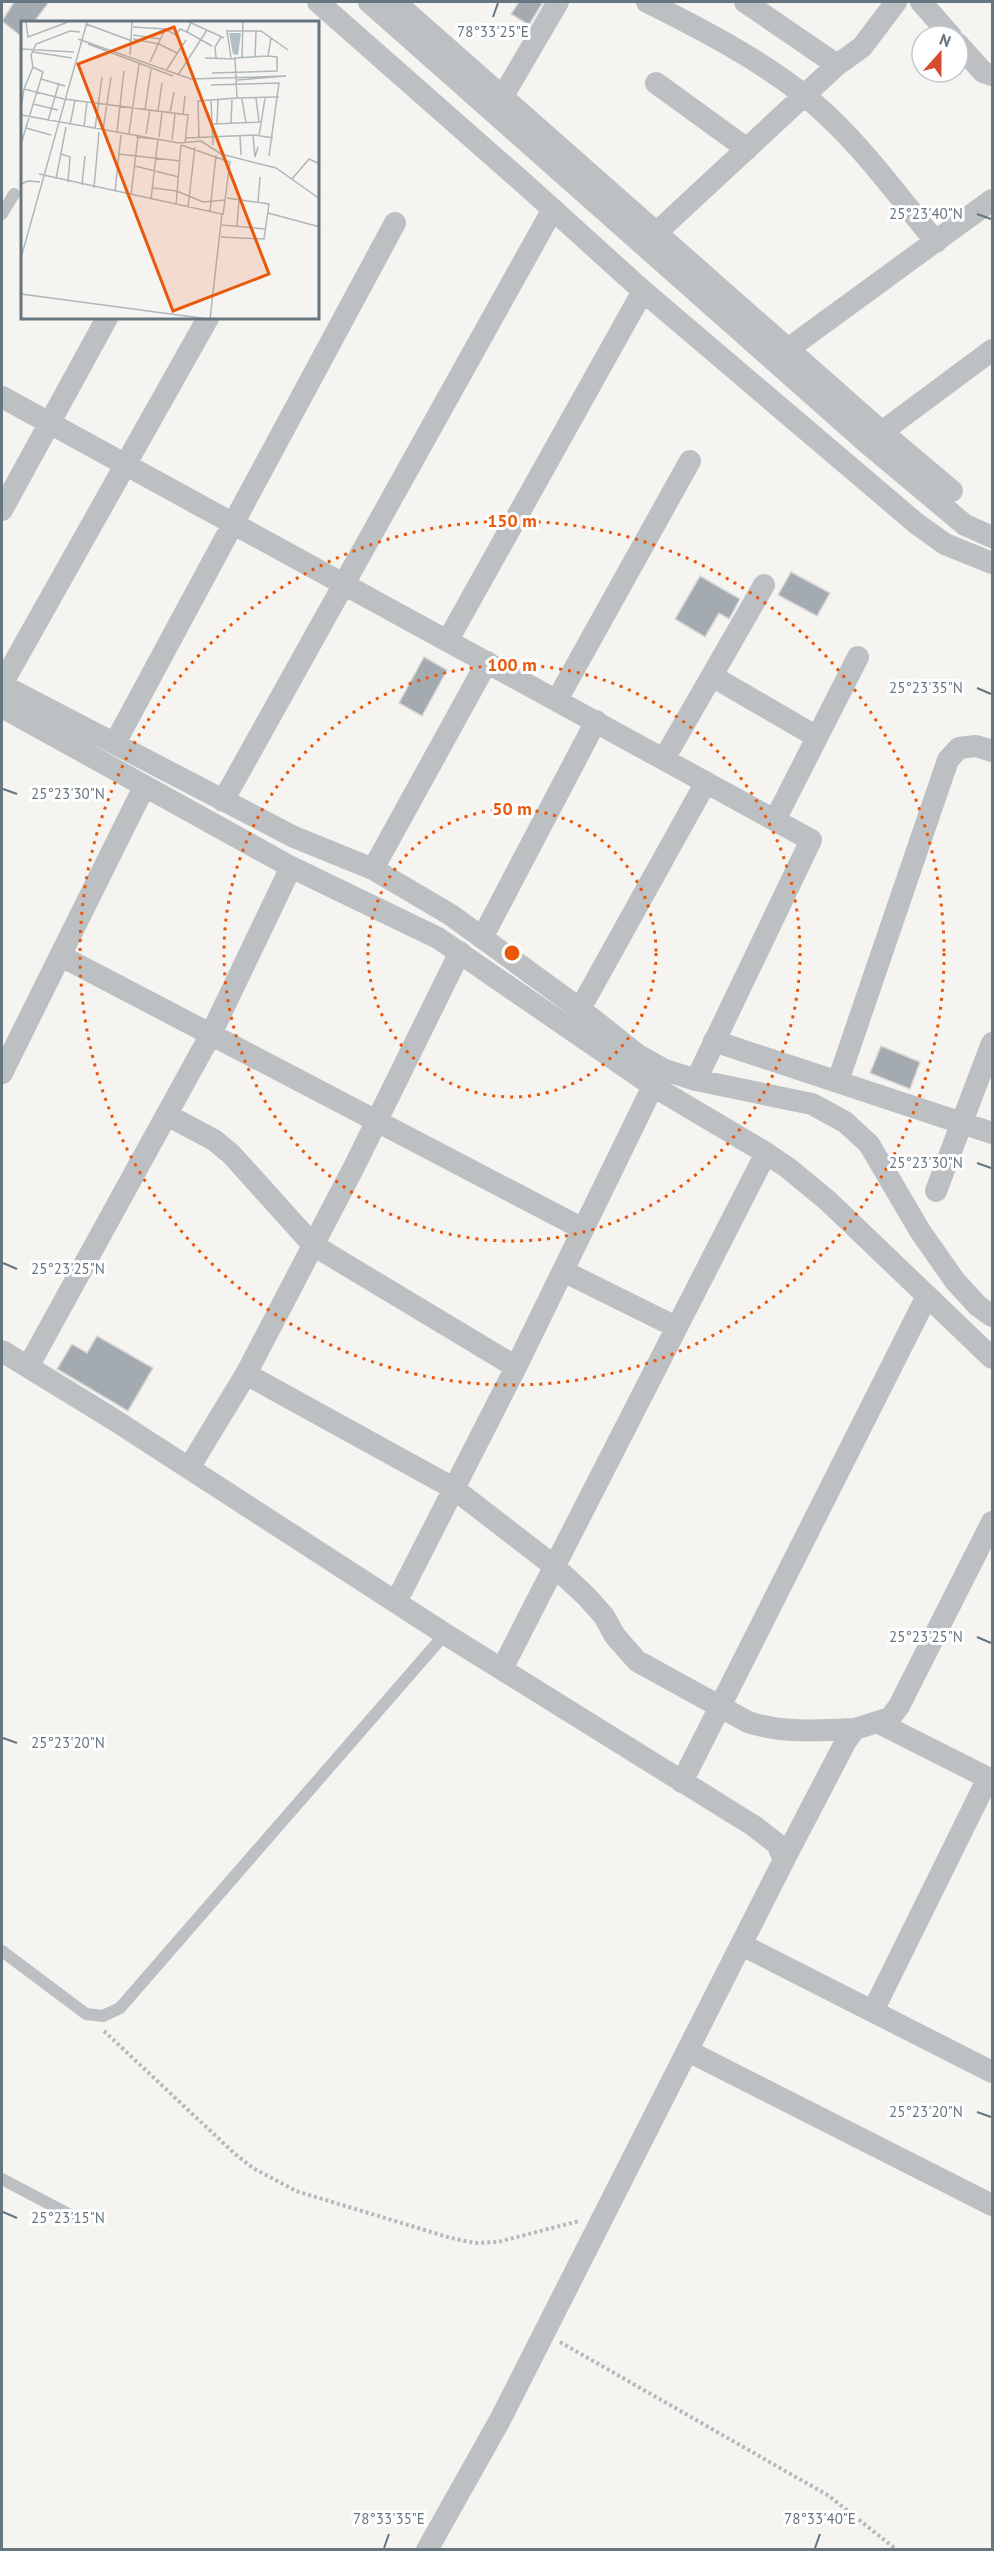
<svg xmlns="http://www.w3.org/2000/svg" width="994" height="2551" font-family="'PT Sans',sans-serif">
	<style>
		.building { fill: #a4abb0; stroke: #d6d6d4; stroke-width: 1.5 }
		.lines { fill: none; stroke-linecap: round; stroke-linejoin: round }
		.path { stroke: #b6b9bb; stroke-width: 4; stroke-dasharray: 3 3; stroke-linecap: butt }
		.service { stroke: #bcc0c3; stroke-width: 12 }
		.minor { stroke: #bcc0c3; stroke-width: 22 }
		.ticks { fill: none; stroke: #667680; stroke-width: 2 }
		.ring { fill: none; stroke: #e8590c; stroke-width: 3; stroke-dasharray: 3 6 }
		.inset-road { fill: none; stroke: #afb7ba; stroke-width: 1.5 }
		.view { fill: #e8590c; fill-opacity: 0.15; stroke: #e8590c; stroke-width: 3 }
		.inset-edge { fill: none; stroke: #667680; stroke-width: 3 }
		.ticks-label { font-size: 15px; text-anchor: middle; fill: #667680; stroke: #fff; stroke-width: 6; stroke-linejoin: round; paint-order: stroke }
		.centre { fill: #e8590c; stroke: #fff; stroke-width: 3 }
		.ring-label { font-size: 18px; text-anchor: middle; font-weight: bold; fill: #e8590c; stroke: #fff; stroke-width: 6; stroke-linejoin: round; paint-order: stroke }
	</style>
	<rect width="100%" height="100%" fill="#f5f4f1"/>
	<!-- building -->
	<path class="building" d="M14,2h35l-15,20h-12v15l-20,-16z
		M519,2h24l-14,23 -18,-11z
		M791,572l39,21 -13,23 -39,-21z
		M700,576l40,23 -11,20 -10,-6 -14,24 -30,-18z
		M424,657l23,13 -25,46 -23,-13z
		M881,1046l39,16 -10,27 -40,-16z
		M97,1336l56,32 -25,43 -71,-42 15,-25 15,9z"/>
	<g class="lines">
		<!-- path -->
		<path class="path" d="M104,2031l131,123 18,14 43,23 155,47 24,5 23,-1 81,-21
			M560,2342l269,154 68,54"/>
		<!-- service -->
		<path class="service" d="M2,214l12,-20
			M2,1951l84,63 17,2 17,-8 325,-374
			M2,2179l78,41"/>
		<!-- minor -->
		<path class="minor" d="M318,2l209,184 116,105 274,233 28,20 47,19
			M369,2l498,441 98,82 27,12
			M395,2l487,430 70,59
			M647,2c54,27 110,56 157,93 52,42 90,96 132,147
			M745,2l92,63
			M921,2l30,34
			M958,44l25,28 9,3
			M656,83l91,66
			M503,96l55,-94
			M656,233l181,-168 25,-18 34,-45
			M788,349l204,-149
			M2,397l809,443 -115,240
			M871,440l121,-90
			M2,510l105,-192
			M448,640l195,-349
			M712,676l105,61
			M2,684l206,-366
			M2,685l292,152 79,32 78,46 129,94 58,46 27,15 31,10 116,24 33,18 24,22 51,87 35,50 23,25 14,10
			M557,700l133,-239
			M2,707l289,160 147,71 215,148 113,67 22,15 40,33 164,157
			M115,743l280,-520
			M664,759l100,-174
			M223,801l330,-592
			M775,820l83,-163
			M373,869l114,-207
			M482,938l114,-217
			M61,956l522,273
			M580,1009l126,-227
			M714,1041l278,92
			M2,1073l142,-286
			M838,1081l110,-321 11,-12 17,-2 16,5
			M167,1115l47,25 17,14 82,91 203,122
			M936,1191l56,-148
			M563,1271l113,56
			M2,1351l111,68 332,215 309,192 23,18 7,16 -284,560 -73,130
			M28,1367l183,-333 80,-167
			M246,1374l207,114 101,78 32,30 18,20 11,20 22,25 111,61c36,12 70,8 107,7
			M189,1468l57,-94 108,-207 106,-215
			M396,1602l120,-235 137,-281
			M502,1669l264,-516
			M879,1723l113,57
			M682,1782l245,-486
			M784,1860l62,-119 9,-12 35,-11 9,-12 93,-184
			M742,1945l250,127
			M873,2011l115,-233
			M688,2051l304,154"/>
	</g>
	<!-- ticks -->
	<path class="ticks" d="M493,17l5,-14M977,214l14,5M977,688l14,6M3,789l14,5M977,1163l14,5M3,1263l14,6M977,1637l14,6M3,1738l14,5M977,2112l14,5M3,2212l14,6M384,2548l5,-14M815,2548l5,-14"/>
	<!-- distance rings -->
	<g class="ring">
		<circle cx="512" cy="953" r="144"/>
		<circle cx="512" cy="953" r="288"/>
		<circle cx="512" cy="953" r="432"/>
	</g>
	<!-- overview -->
	<g transform="translate(21 21)">
		<rect width="298" height="298" fill="#f5f4f1"/>
		<path d="M208,12h12l-3,22 -5,-1z" fill="#b3c0c3"/>
		<path class="inset-road" d="M5,1l2,15 40,-15M170,1l-4,10 25,14M65,3l46,17M112,6l32,2 -15,33M144,8l11,6 4,-6 7,3M186,9l17,8M112,14l28,4M57,18l113,40 95,-3M112,18l26,5 18,9M67,23l85,32M0,28l53,3M12,31l39,6M109,34l2,-33M221,36l1,-35M234,36l1,-26M195,37l-1,-11 6,-10M210,37l-4,-27h34l27,19M213,37l34,-2 3,-18M12,46l-9,22 40,10 124,16 -3,28M146,48l19,-29M191,52l65,-2v-14l-9,-1M157,54l29,-45 -18,-8M20,58l24,7M216,59l49,-4M190,64l68,-2 -10,73M216,77l42,-1M235,77l3,24M221,78l4,24M190,79l2,45M12,83l25,6M0,87l3,-19M124,89l6,-41M137,90l4,-28M149,92l4,-21M0,94l158,28 22,-2 20,13 55,14 44,31M162,94l2,-19M27,100l11,-38M210,102l1,-23M192,103l49,-2M196,103l1,-24M49,104l5,-25M63,106l3,-25M5,107l25,7M74,108l7,-52M82,109l8,-53M96,111l7,-61M108,112l10,-69M125,113l4,-24M232,114l2,22 3,-10M219,115l1,19M238,115l6,-38M115,116l19,2M138,116l3,-25M165,117l69,-3 18,3M178,117l-1,-37 39,-3 -2,-39 -30,-1M151,119l3,-26M0,123l22,-72 -10,-5 -2,-12 5,-11 34,-13 10,1M160,124l49,17 -7,53M40,133l9,3 -2,25M98,133l61,7M114,145l44,11M18,153l183,40 -12,105M35,158l10,-52M271,158l17,-20 11,5M0,163l7,-3 12,1M61,164l3,-29M73,167l5,-56M132,167l24,3 26,11 22,-2M94,171l6,-57M110,174l7,-58M130,178l7,-60M237,181l2,-25M155,184l5,-60M167,186l7,-60M189,190l6,-56M247,192l52,14M201,204l44,4M216,205l2,-26M200,216l43,2 5,-35 -42,-6M0,237l66,-236M0,273l187,25"/>
		<path class="view" d="M153,6l95,247 -96,37 -95,-247z"/>
		<rect width="298" height="298" class="inset-edge"/>
	</g>
	<g class="ticks-label">
		<text x="493" y="37">78°33'25"E</text>
		<text x="926" y="219">25°23'40"N</text>
		<text x="926" y="693">25°23'35"N</text>
		<text x="68" y="799">25°23'30"N</text>
		<text x="926" y="1168">25°23'30"N</text>
		<text x="68" y="1274">25°23'25"N</text>
		<text x="926" y="1642">25°23'25"N</text>
		<text x="68" y="1748">25°23'20"N</text>
		<text x="926" y="2117">25°23'20"N</text>
		<text x="68" y="2223">25°23'15"N</text>
		<text x="389" y="2524">78°33'35"E</text>
		<text x="820" y="2524">78°33'40"E</text>
	</g>
	<circle cx="512" cy="953" r="9" class="centre"/>
	<g class="ring-label">
		<text x="512" y="527">150 m</text>
		<text x="512" y="671">100 m</text>
		<text x="512" y="815">50 m</text>
	</g>
	<!-- border -->
	<rect width="994" height="2551" fill="none" stroke="#667680" stroke-width="6"/>
	<!-- north arrow -->
	<g transform="translate(940 54) rotate(21)"><circle r="28" fill="#ffffff" stroke="#c2c8cc" stroke-width="1.5"/>
	<path d="M0-4.5L10 22L0 15L-10 22Z" fill="#d74b2f"/>
	<text y="-9" font-size="16" font-weight="bold" text-anchor="middle" fill="#667680">N</text>
	</g>
</svg>
